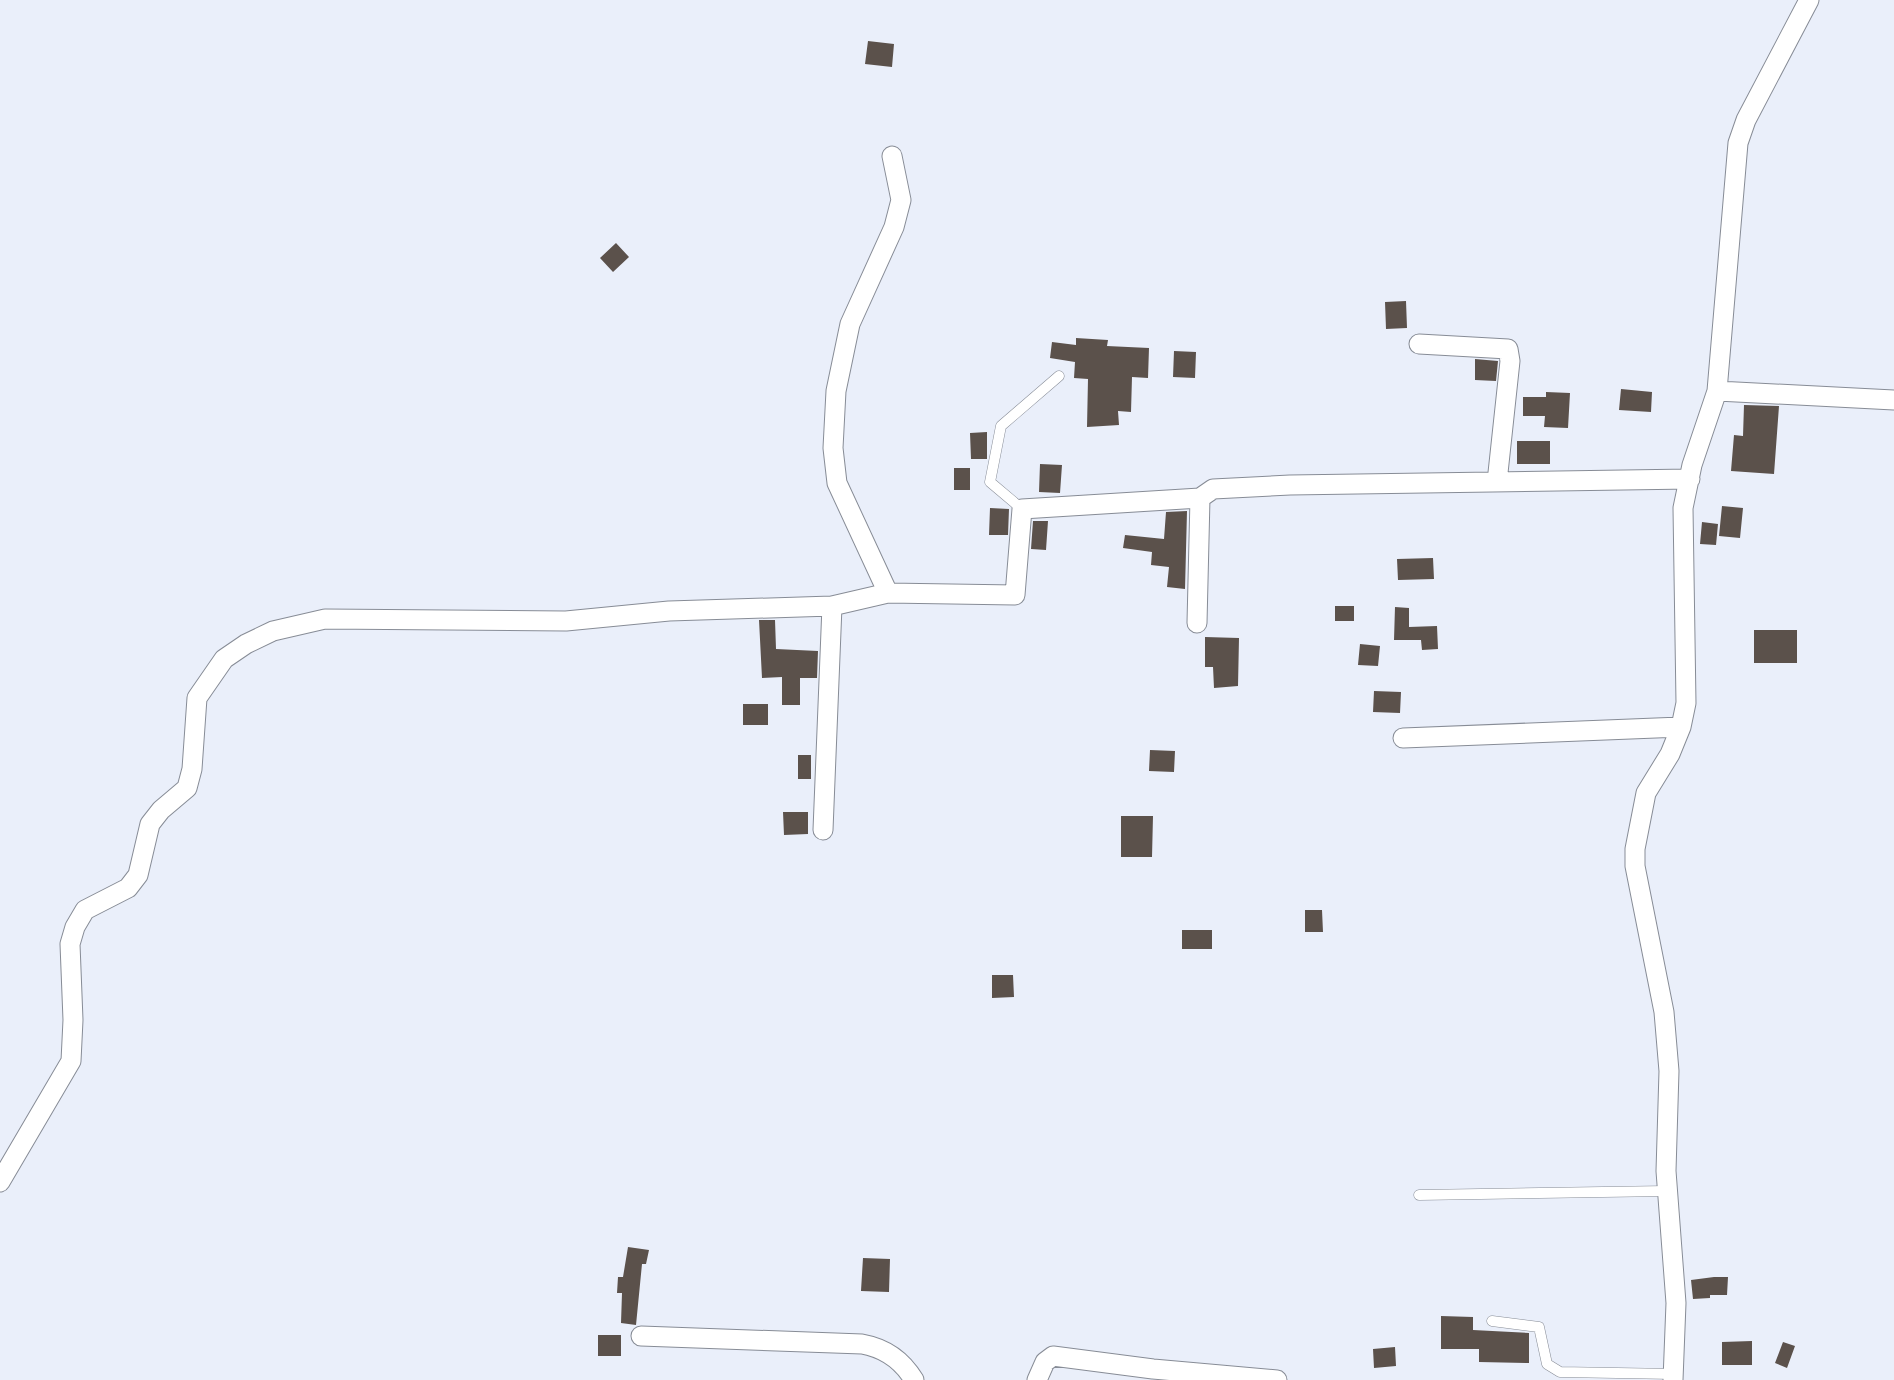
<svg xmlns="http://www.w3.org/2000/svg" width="1894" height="1380" font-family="'PT Sans',sans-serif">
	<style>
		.building { fill: #5b514b }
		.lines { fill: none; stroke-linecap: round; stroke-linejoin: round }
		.lane-casing { stroke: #878c96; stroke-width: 11 }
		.street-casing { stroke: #878c96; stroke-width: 21 }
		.lane { stroke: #fff; stroke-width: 10 }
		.street { stroke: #fff; stroke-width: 19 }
	</style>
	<rect width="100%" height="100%" fill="#eaeffa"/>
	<!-- building -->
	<path class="building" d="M868,41l26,3 -2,23 -27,-3z
		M616,243l13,14 -16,15 -13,-14z
		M1406,301l1,27 -21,1 -1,-27z
		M1076,338l32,2 -1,6 42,2 -1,30 -16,-1 -1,35 -13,-1 1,14 -32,2 1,-48 -14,-1 1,-16 -25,-4 2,-16 24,3z
		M1174,351l22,1 -1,26 -22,-1z
		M1475,359l23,2 -2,20 -21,-1z
		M1621,389l31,3 -1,20 -32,-2z
		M1546,392l24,1 -2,35 -24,-1 1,-11h-22v-19h23z
		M1744,405l35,1 -5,68 -43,-3 3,-36 9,1z
		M987,432v27h-16l-1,-26z
		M1517,441h33v23h-33z
		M1040,464l22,1 -2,28 -21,-1z
		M954,468h16v22h-16z
		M1722,506l21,2 -3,30 -21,-2z
		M990,508l19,1 -1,26h-19z
		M1187,511l-2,78 -18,-2 2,-20 -18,-2 1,-13 -29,-4 2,-13 39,4 2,-27z
		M1033,521h15l-2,29 -15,-1z
		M1702,522l16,2 -2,21 -16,-1z
		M1433,558l1,21 -36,1 -1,-21z
		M1335,606h19v15h-19z
		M1395,607l14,1v19l28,-1 1,23 -16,1 -1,-10h-27z
		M759,620h16l1,29 42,2 -1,27h-17v27h-18v-28l-20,1z
		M1754,630h43v33h-43z
		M1205,637l34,1 -1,48 -24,2 -1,-21h-8z
		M1360,644l20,2 -2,20 -20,-1z
		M1374,691l27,1 -1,21 -27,-1z
		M743,704h25v21h-25z
		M1150,750l25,1 -1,21 -25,-1z
		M798,755h13v24h-13z
		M783,812h25v22l-24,1z
		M1121,816h32l-1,41h-31z
		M1305,910h17l1,22h-18z
		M1182,930h30v19h-30z
		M992,975h21l1,22 -22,1z
		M628,1247l21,3 -3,14h-4l-6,61 -15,-2 1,-30h-5l1,-16h5z
		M863,1258l27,1 -1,33 -28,-1z
		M1714,1277h14l-1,18h-17v3l-17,1 -2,-19z
		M1441,1316l32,1v13l56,3v30l-50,-1v-13h-38z
		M598,1335h23v21h-23z
		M1752,1341v24h-30v-23z
		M1783,1342l12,4 -8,22 -12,-5z
		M1395,1347l1,19 -22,2 -1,-19z"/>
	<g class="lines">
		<!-- lane casing -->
		<g class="lane-casing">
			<path id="lane" d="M1022,509l-32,-27 11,-56 58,-50
				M1419,1195l247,-4
				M1492,1321l47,6 8,37 13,8 114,2"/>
		</g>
		<!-- street casing -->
		<g class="street-casing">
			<path id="street" d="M1419,344l89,5 2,12 -13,121
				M1717,391l177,9
				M888,593l-51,-110 -4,-35 3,-57 14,-67 44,-97 7,-27 -9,-44
				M1197,623l3,-125
				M1403,738l278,-11
				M823,830l9,-224
				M0,1182l71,-121 2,-41 -3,-76 5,-17 10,-17 43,-22 10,-13 12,-51 11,-14 26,-22 5,-19 5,-71 27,-39 22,-15 27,-13 52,-12 241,2 103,-10 163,-5 56,-13 127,2 7,-86 178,-11 13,-9 77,-4 400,-6
				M641,1336l221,8c22,4 40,16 52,36
				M1037,1380l8,-18 8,-6 100,13 124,11
				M1673,1380l3,-77 -10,-132 3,-100 -5,-59 -29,-146v-17l11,-56 24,-39 11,-27 5,-24 -3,-195 9,-43 25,-74 21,-248 8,-23 63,-120"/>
		</g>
		<!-- lane -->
		<use href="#lane" class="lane"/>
		<!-- street -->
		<use href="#street" class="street"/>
	</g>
</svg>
